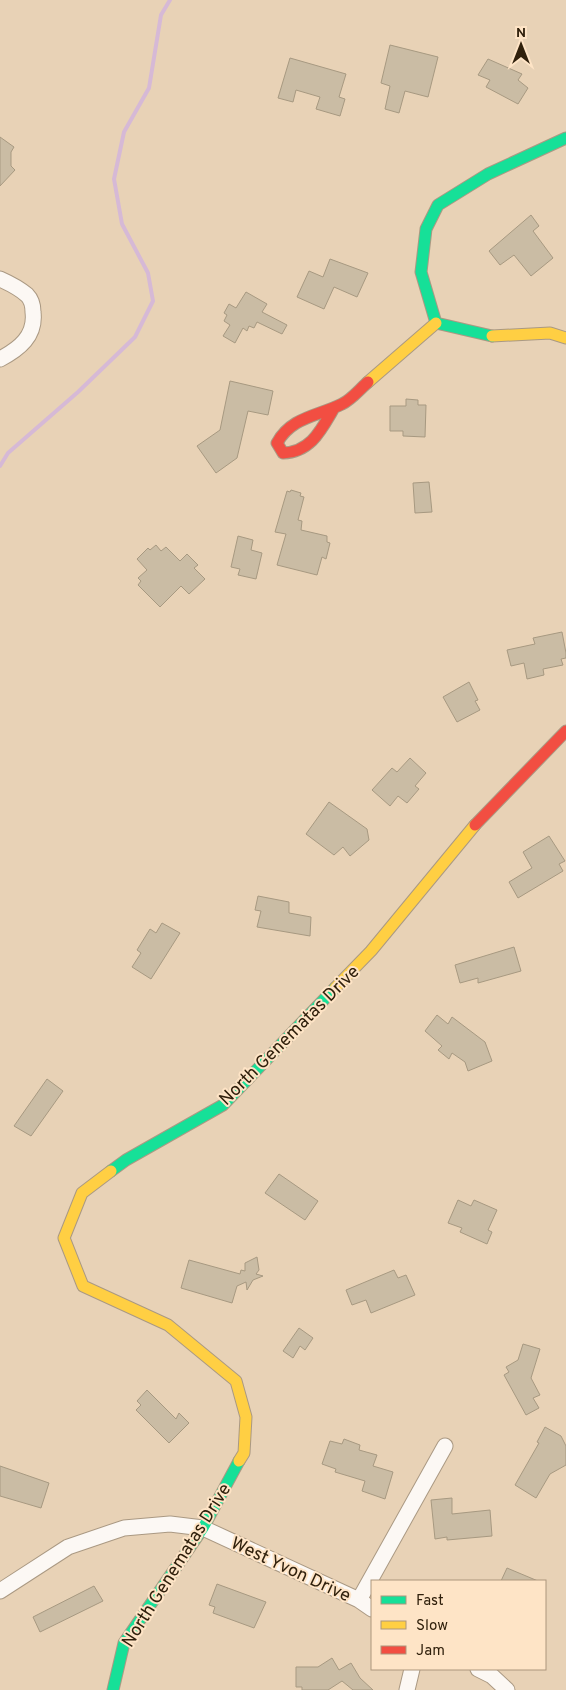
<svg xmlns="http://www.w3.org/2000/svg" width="566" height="1690" font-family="Overpass,sans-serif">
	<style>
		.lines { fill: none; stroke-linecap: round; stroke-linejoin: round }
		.stream { stroke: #d6b9d6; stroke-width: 4 }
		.building { fill: #cabca4; stroke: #a79981 }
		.street-casing { stroke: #aa9983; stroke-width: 17 }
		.fast-casing { stroke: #aa9983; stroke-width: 13 }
		.slow-casing { stroke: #aa9983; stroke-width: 13 }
		.jam-casing { stroke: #aa9983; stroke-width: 13 }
		.street { stroke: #fcf8f4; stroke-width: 15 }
		.fast { stroke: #16e098; stroke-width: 11 }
		.slow { stroke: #ffcf43; stroke-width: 11 }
		.jam { stroke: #f24e42; stroke-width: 11 }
		.labels { text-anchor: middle; stroke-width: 4; stroke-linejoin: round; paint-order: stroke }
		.street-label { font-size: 18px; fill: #30200c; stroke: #fee4c6 }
	</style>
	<rect width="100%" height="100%" fill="#e8d2b6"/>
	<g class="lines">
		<!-- stream -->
		<path class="stream" d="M0,466l8,-13 70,-61 57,-55 18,-36 -5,-28 -26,-49 -8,-45 10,-47 25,-44 12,-73 9,-15"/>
	</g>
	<!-- building -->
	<path class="building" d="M390,45l48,12 -10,40 -23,-6 -6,22 -14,-4 5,-23 -9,-3z
		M290,58l56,16 -7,23 6,2 -5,17 -24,-7 4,-12 -24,-7 -3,12 -15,-4z
		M488,59l34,15 -4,6 10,8 -10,16 -32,-17 4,-7 -12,-5z
		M0,137l14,10 -3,5v14l4,4 -15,16z
		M531,215l8,11 -6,5 20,27 -22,18 -17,-21 -14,10 -11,-14z
		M330,259l38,14 -11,24 -23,-10 -10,22 -27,-12 12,-26 14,6z
		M246,292l21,12 -5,8 25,13 -5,9 -25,-12 -3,6 -5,-2 -2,5 -4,-3 -8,15 -12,-7 7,-11 -6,-4 3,-6 -3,-2 5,-9 7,4z
		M230,381l43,10 -5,24 -20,-4 -11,47 -21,15 -19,-27 23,-16z
		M406,399l12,1v5h8l-1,32 -22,-1v-5h-13v-25h16z
		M429,482l3,30 -17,1 -2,-30z
		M291,490l10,3 -1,3 4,1 -6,23 4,1 -1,9 26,6v6l3,1 -4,16 -4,-2 -5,18 -40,-10 9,-31 -11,-2 12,-41 3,1z
		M238,536l15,4 -2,10 11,3 -6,26 -18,-4 2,-6 -9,-2z
		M156,545l5,6 5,-4 14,14 7,-7 11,11 -4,3 11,11 -16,15 -8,-8 -21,21 -22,-22 3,-4 -3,-3 9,-8 -10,-11 11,-11 2,2z
		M562,632l4,21v5l-5,1 2,6 -20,4 1,6 -17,4 -3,-16 -13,3 -4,-16 28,-6 -2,-6z
		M469,682l9,18 -3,1 5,9 -23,12 -14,-25z
		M410,758l16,15 -11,13 4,3 -12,14 -9,-7 -8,10 -18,-16 20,-22 5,4z
		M329,802l38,27 2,11 -19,16 -7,-9 -9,8 -28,-21z
		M549,836l16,25 -6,3 4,7 -45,27 -9,-16 23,-14 -9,-16z
		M258,896l31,6v11l22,4 -1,19 -53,-9 4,-16 -6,-1z
		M162,923l18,10 -29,46 -19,-12 9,-14 -4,-3 13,-21 6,4z
		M514,947l7,24 -43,12v-5l-18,5 -5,-18z
		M437,1015l11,9 4,-7 33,25 7,19 -24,10 -3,-9 -13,-9 -3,6 -11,-9 4,-4 -17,-15z
		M47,1079l16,12 -32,45 -17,-10z
		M279,1174l39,27 -13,19 -40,-27z
		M458,1200l13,6 3,-6 23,10 -9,20 4,2 -5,12 -27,-12 2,-4 -14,-5z
		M257,1257l2,13 -3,4 7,2 -10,4 -6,10 -1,-8 -9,4 -5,17 -51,-15 8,-28 51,14 1,-4 4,1v-8z
		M394,1270l4,8 8,-3 9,20 -44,18 -5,-13 -14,5 -6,-15z
		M299,1328l14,10 -8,12 -5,-4 -7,12 -10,-7z
		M523,1344l17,5 -9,29 9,17 -7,3 6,10 -13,7 -22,-40 5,-3 -3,-5 12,-7z
		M147,1390l29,29 3,-6 10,10 -20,20 -33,-33 5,-5 -4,-4z
		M545,1427l16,9 5,10v19l-16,9 -14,24 -21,-13 24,-42 -2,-1z
		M344,1439l16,6 -1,5 18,5 -4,11 20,6 -8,27 -23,-8 3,-10 -30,-9 1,-3 -14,-5 8,-23 12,3z
		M0,1466l49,17 -8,25 -41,-12z
		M452,1498v16l38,-4 2,26 -45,4v-3l-12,2 -4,-39z
		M507,1568l31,13h-37z
		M217,1584l49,18 -12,26 -41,-15 2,-6 -6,-2z
		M94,1586l9,15 -63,31 -7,-15z
		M332,1658l7,12 12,-7 9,15 13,12h-20l-11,-9 -14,9h-26v-3h-6v-20h22z"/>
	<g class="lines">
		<!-- street casing -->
		<g class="street-casing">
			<path id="street" d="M0,279c9,4 19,9 27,16 5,5 6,11 6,17 3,24 -14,37 -33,47
				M0,1591l68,-44 56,-19 46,-4 33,4 156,72 13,9
				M359,1600l86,-154
				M478,1669l14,7 15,14
				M407,1690l5,-21"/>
		</g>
		<!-- fast casing -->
		<g class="fast-casing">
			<path id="fast" d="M492,336l-56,-13 -15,-51 5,-43 12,-24 50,-31 78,-36
				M111,1171l15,-11 97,-55 112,-117
				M113,1690l11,-47 79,-115 36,-67"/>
		</g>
		<!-- slow casing -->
		<g class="slow-casing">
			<path id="slow" d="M492,336l58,-3 16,5
				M368,382l68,-59
				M335,988l36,-37 104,-126
				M111,1171l-29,22 -18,45 19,48 85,39 68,56 10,36 -2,36 -5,8"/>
		</g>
		<!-- jam casing -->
		<g class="jam-casing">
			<path id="jam" d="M334,408c-13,22 -23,44 -51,45l-6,-10c14,-26 41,-27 65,-39 9,-4 18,-15 26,-22
				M475,825l91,-94"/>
		</g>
		<!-- street -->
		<use href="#street" class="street"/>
		<!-- fast -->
		<use href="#fast" class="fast"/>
		<!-- slow -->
		<use href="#slow" class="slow"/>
		<!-- jam -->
		<use href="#jam" class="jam"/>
	</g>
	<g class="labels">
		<!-- street labels -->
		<g class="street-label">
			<text transform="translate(289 1035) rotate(-45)" y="6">North Genematas Drive</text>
			<text transform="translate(176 1565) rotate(-58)" y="6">North Genematas Drive</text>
			<text transform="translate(291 1569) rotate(25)" y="6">West Yvon Drive</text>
		</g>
	</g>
	<!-- legend -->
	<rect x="371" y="1580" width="175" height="90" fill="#fee4c6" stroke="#ac967c"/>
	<rect x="381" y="1596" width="25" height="8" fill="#16e098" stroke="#ac967c"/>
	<text x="416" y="1605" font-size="15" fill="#30200c">Fast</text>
	<rect x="381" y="1621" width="25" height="8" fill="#ffcf43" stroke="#ac967c"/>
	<text x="416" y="1630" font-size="15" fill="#30200c">Slow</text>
	<rect x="381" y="1646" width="25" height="8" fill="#f24e42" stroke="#ac967c"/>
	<text x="416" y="1655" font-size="15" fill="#30200c">Jam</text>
	<!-- north arrow -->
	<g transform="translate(521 45)" stroke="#fee4c6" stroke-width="4" paint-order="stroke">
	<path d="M0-4L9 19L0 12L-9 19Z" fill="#30200c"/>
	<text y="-8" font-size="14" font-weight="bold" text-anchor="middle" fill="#30200c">N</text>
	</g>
</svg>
